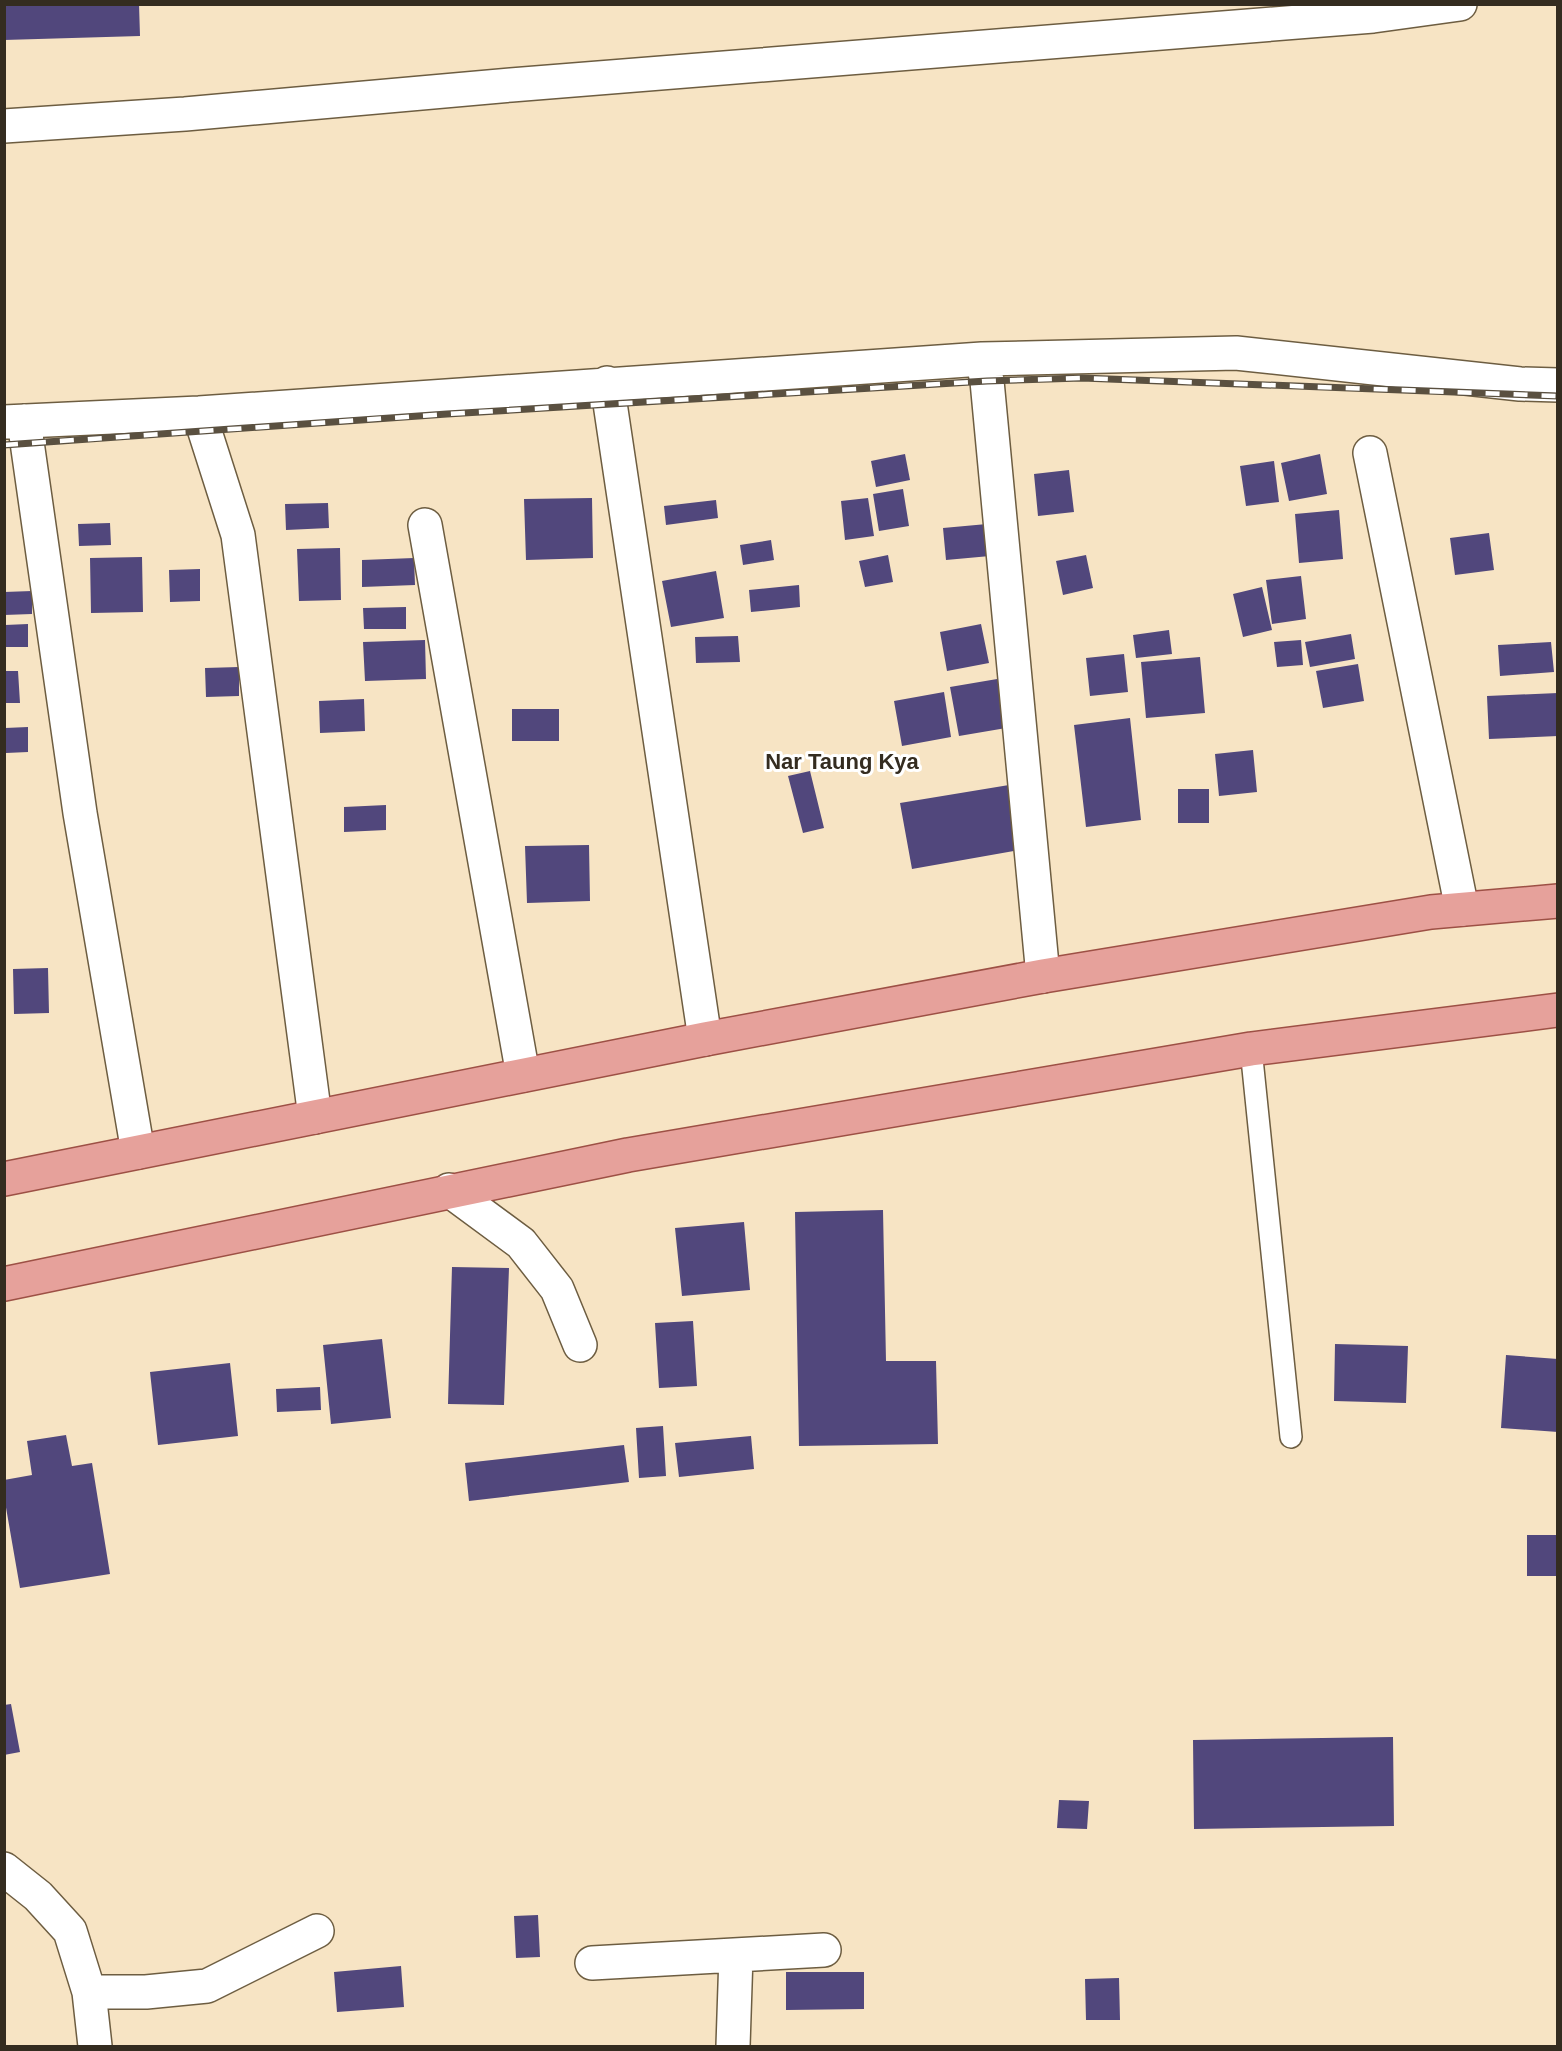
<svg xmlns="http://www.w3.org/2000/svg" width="1562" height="2051" font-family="Arial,sans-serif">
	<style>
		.building { fill: #51477c }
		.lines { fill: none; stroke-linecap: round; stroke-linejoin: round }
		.lane-casing { stroke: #6d5d41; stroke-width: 24 }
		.street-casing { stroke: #6d5d41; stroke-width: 36 }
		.primary-casing { stroke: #9d5045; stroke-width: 36 }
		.lane { stroke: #fff; stroke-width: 21 }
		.street { stroke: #fff; stroke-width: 33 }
		.primary { stroke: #e6a19b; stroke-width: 33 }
		.rail-casing { stroke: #5a5040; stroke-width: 7 }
		.rail { stroke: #fff; stroke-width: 4.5; stroke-dasharray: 14; stroke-linecap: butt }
		.labels { text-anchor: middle; stroke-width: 6; stroke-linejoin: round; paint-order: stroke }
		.quarter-label { font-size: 22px; font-weight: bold; fill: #342c20; stroke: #fff }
	</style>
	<rect width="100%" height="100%" fill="#f7e4c4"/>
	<!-- building -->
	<path class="building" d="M4,4h135l1,32 -136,4z
		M905,454l5,26 -34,7 -5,-26z
		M1320,454l7,40 -38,7 -8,-38z
		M1274,461l5,41 -33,4 -6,-40z
		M1069,470l5,42 -36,4 -4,-42z
		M903,489l6,37 -30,5 -6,-37z
		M592,498l1,60 -67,2 -2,-61z
		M868,498l6,38 -29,4 -4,-39z
		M716,500l2,18 -52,7 -2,-19z
		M328,503l1,25 -43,2 -1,-26z
		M1339,510l4,49 -44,4 -4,-49z
		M110,523l1,22 -32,1 -1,-22z
		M987,524l3,32 -44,4 -3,-32z
		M1489,533l5,37 -39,5 -5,-37z
		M771,540l3,20 -31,5 -3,-20z
		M340,548l1,52 -42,1 -2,-52z
		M888,555l5,27 -28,5 -6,-26z
		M1086,555l7,33 -30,7 -7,-34z
		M142,557l1,55 -52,1 -1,-55z
		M414,558l1,27 -53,2v-27z
		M200,569v32l-30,1 -1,-32z
		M716,571l8,47 -53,9 -9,-46z
		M1301,576l5,43 -34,5 -6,-44z
		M799,585l1,22 -49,5 -2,-22z
		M1262,587l10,43 -29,7 -10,-43z
		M32,591v23l-28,1v-23z
		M406,607v22h-42l-1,-21z
		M28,624v23h-23v-22z
		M981,624l8,39 -42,8 -7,-39z
		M1169,630l3,24 -36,4 -3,-23z
		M1351,634l4,25 -45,8 -5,-25z
		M738,636l2,26 -44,1 -1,-26z
		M425,640l1,39 -61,2 -2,-39z
		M1301,640l2,25 -26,2 -3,-25z
		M1551,642l3,30 -54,4 -2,-31z
		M1124,654l4,38 -38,4 -4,-38z
		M1200,657l5,56 -59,5 -5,-56z
		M1358,664l6,37 -41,7 -7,-37z
		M239,667v29l-33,1 -1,-29z
		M4,671h14l2,32h-16z
		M1003,678l9,49 -53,9 -9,-49z
		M944,692l7,45 -49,9 -8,-45z
		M1558,693v43l-69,3 -2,-43z
		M364,699l1,32 -45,2 -1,-32z
		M512,709h47v32h-47z
		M1130,718l11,102 -55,7 -12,-102z
		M28,727v25l-22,1 -1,-25z
		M1253,750l4,42 -38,4 -4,-42z
		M810,771l14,57 -21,5 -15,-57z
		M1009,785l11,65 -108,19 -12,-66z
		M1178,789h31v34h-31z
		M386,805v25l-42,2v-25z
		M589,845l1,56 -63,2 -2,-57z
		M48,968l1,45 -35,1 -1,-45z
		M883,1210l3,151h50l2,83 -139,2 -4,-234z
		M744,1222l6,68 -68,6 -7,-68z
		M452,1267l57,1 -5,137 -56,-1z
		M693,1321l4,65 -38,2 -4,-65z
		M382,1339l9,79 -60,6 -8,-79z
		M1335,1344l73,2 -2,57 -72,-2z
		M1506,1355l52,4v73l-57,-4z
		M230,1363l8,73 -80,9 -8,-73z
		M320,1387l1,23 -44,2 -1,-23z
		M663,1426l3,50 -27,2 -3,-50z
		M66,1435l6,31 20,-3 18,111 -90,14 -16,-92v-16l28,-5 -5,-34z
		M751,1436l3,33 -75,8 -4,-34z
		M624,1445l5,37 -160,19 -4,-38z
		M1527,1535h31v41h-31z
		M11,1704l9,48 -16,3v-50z
		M1393,1737l1,89 -200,3 -1,-89z
		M1059,1800l30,1 -2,28 -30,-1z
		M538,1915l2,42 -24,1 -2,-42z
		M401,1966l3,41 -67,5 -3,-40z
		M786,1972h78v37l-78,1z
		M1119,1978l1,42h-34l-1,-41z"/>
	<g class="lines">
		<!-- lane casing -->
		<g class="lane-casing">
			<path id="lane" d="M1251,1049l40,388"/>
		</g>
		<!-- street casing -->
		<g class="street-casing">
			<path id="street" d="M4,126l181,-12 326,-29 862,-69 87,-12
				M982,359l5,22 56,595
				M607,383l98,656
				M199,413l39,122 77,582
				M24,421l56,392 58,339
				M4,422l195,-9 783,-54 254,-6 284,31 38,1
				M1370,453l92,456
				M425,525l98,550
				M449,1190l72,53 36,46 23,56
				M4,1869l34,27 32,35 19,61 6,54
				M592,1963l232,-13
				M89,1992h57l61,-6 110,-55
				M733,2046l3,-91"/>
		</g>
		<!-- primary casing -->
		<g class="primary-casing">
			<path id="primary" d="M4,1179l701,-140 338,-63 388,-64 127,-11
				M4,1284l624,-129 623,-106 307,-39"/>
		</g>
		<!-- lane -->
		<use href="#lane" class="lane"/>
		<!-- street -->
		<use href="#street" class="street"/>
		<!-- primary -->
		<use href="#primary" class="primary"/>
		<!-- rail casing -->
		<g class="rail-casing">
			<path id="rail" d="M4,445l443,-31 540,-33 95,-3 476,18"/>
		</g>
		<!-- rail -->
		<use href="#rail" class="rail"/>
	</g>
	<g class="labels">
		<!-- quarter labels -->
		<g class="quarter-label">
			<text x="842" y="769">Nar Taung Kya</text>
		</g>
	</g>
	<!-- border -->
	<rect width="1562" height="2051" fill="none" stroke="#342c20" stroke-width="12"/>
</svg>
